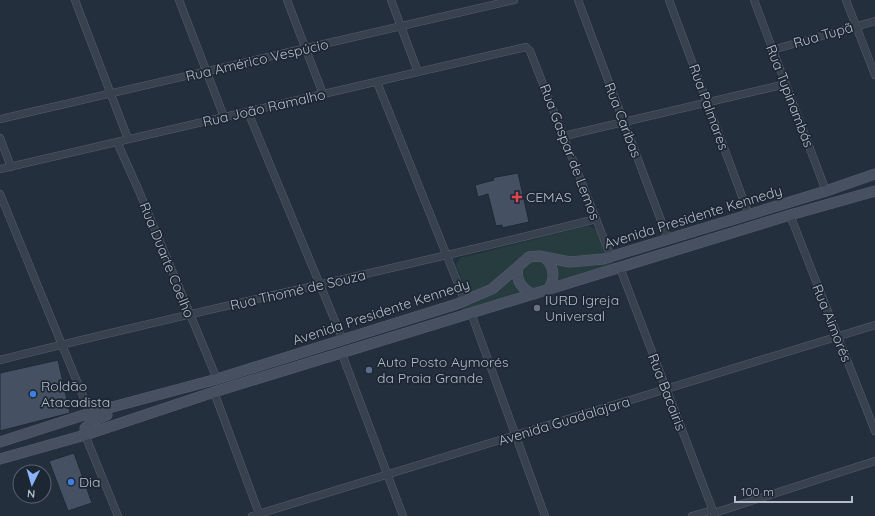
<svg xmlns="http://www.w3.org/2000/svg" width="875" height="516" font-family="Quicksand,sans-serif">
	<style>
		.green { fill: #263c3f }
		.building { fill: #455162; stroke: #1f2835 }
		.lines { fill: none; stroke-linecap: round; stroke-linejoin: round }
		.street-casing { stroke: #565f6c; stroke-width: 8 }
		.secondary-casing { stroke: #565f6c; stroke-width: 11 }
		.street { stroke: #38414e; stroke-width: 7 }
		.secondary { stroke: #465061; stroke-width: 10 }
		.health-dot { fill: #e0444e; stroke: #1d2633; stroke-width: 1.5 }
		.worship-dot { fill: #6b7280; stroke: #1d2633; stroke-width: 1.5 }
		.service-dot { fill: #5c6f8a; stroke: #1d2633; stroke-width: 1.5 }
		.shop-dot { fill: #3f7fe0; stroke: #1d2633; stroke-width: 1.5 }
		.labels { text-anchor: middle; stroke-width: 3.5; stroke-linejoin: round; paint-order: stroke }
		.street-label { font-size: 14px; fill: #b4bcc9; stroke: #1d2633 }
		.poi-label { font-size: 14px; fill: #b4bcc9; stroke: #1d2633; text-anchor: start }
	</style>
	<rect width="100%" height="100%" fill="#242f3e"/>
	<!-- green -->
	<path class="green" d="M587,226c12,1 14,14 17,24l-2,5 -26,3 -34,-5 -58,36 -13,5 -6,-4 -9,-26 4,-6z
		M521 274a14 14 0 1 1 28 0a14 14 0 1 1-28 0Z
		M613,261l1,4 -55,16 -2,-16 32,1z
		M511,280l3,1 8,12 -59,19 -2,-5 21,-8z"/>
	<!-- building -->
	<path class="building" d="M518,173l11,49 -27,6v-3l-6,1 -8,-32 -10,3 -3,-12 19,-5 -1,-2 3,-1z
		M58,360l12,53 -70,18v-58z
		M74,453l18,50 -24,8 -19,-50z"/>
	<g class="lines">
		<!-- street casing -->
		<g class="street-casing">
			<path id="street" d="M75,0l53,139
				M179,0l45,117
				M287,0l36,94
				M391,0l27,72
				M578,0l90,239
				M669,0l80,215
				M754,0l72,191
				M846,0l29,75
				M772,50l103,-29
				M377,82l88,219
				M248,112l95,228
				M0,119l514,-119
				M564,136l222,-52
				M0,138l11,29
				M117,142l22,49 78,188
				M0,169l526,-122 4,4 81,206
				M0,194l90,219
				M790,215l85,216
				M620,268l95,248
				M471,313l74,203
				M342,354l61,162
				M0,360c198,-50 398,-91 596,-141
				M214,392l46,124
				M85,435l33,81
				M714,513l161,-52
				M252,516l623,-191
				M692,516l21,-6"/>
		</g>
		<!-- secondary casing -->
		<g class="secondary-casing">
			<path id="secondary" d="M545,258c10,9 10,21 3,32
				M518,267c-3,13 4,23 16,27
				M85,435v-7l9,-8 13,-5
				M0,442l90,-29 127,-34 240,-75 35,-15 37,-32 10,-1 31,6 33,-3 223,-68 49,-17
				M0,459l85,-24 129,-43 576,-177 85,-24"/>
		</g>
		<!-- street -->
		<use href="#street" class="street"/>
		<!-- secondary -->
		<use href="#secondary" class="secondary"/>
	</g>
	<!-- markers -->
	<path class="health-dot" d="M515 191h4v4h4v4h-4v4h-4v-4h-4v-4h4z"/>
	<circle class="worship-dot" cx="537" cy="308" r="4"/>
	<circle class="service-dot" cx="369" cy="370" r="4"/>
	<g class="shop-dot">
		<circle cx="33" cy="394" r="4"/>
		<circle cx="71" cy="482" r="4"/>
	</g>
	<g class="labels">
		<!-- street labels -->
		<g class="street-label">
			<text transform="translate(823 35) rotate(-16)" y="5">Rua Tupã</text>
			<text transform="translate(257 60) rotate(-13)" y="5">Rua Américo Vespúcio</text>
			<text transform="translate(790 96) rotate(69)" y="5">Rua Tupinambás</text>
			<text transform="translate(709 107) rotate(70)" y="5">Rua Palmares</text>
			<text transform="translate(264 108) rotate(-13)" y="5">Rua João Ramalho</text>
			<text transform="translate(623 120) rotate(69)" y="5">Rua Caribas</text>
			<text transform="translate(570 152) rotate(69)" y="5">Rua Gaspar de Lemos</text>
			<text transform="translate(693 217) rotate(-17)" y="5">Avenida Presidente Kennedy</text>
			<text transform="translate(167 260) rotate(68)" y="5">Rua Duarte Coelho</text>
			<text transform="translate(298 290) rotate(-13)" y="5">Rua Thomé de Souza</text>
			<text transform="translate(381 312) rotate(-18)" y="5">Avenida Presidente Kennedy</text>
			<text transform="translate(832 323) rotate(68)" y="5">Rua Aimorés</text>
			<text transform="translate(667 392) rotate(69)" y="5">Rua Bacairis</text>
			<text transform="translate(564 421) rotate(-17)" y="5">Avenida Guadalajara</text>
		</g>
		<!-- poi labels -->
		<g class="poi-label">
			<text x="526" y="202">CEMAS</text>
			<text x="545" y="305">IURD Igreja<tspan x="545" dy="16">Universal</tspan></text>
			<text x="377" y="367">Auto Posto Aymorés<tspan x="377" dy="16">da Praia Grande</tspan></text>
			<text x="41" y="391">Roldão<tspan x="41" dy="16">Atacadista</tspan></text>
			<text x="79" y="487">Dia</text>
		</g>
	</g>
	<!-- north arrow -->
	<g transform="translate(32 484) rotate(185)"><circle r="19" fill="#1d2633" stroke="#59626f"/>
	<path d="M0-3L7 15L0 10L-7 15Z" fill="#8ab4f8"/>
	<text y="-6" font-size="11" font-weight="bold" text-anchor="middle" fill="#b4bcc9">N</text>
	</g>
	<!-- scale -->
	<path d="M735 496v6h117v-6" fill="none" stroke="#b4bcc9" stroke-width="2"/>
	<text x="741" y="496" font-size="12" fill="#b4bcc9" stroke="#1d2633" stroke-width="3" paint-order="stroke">100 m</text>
</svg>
